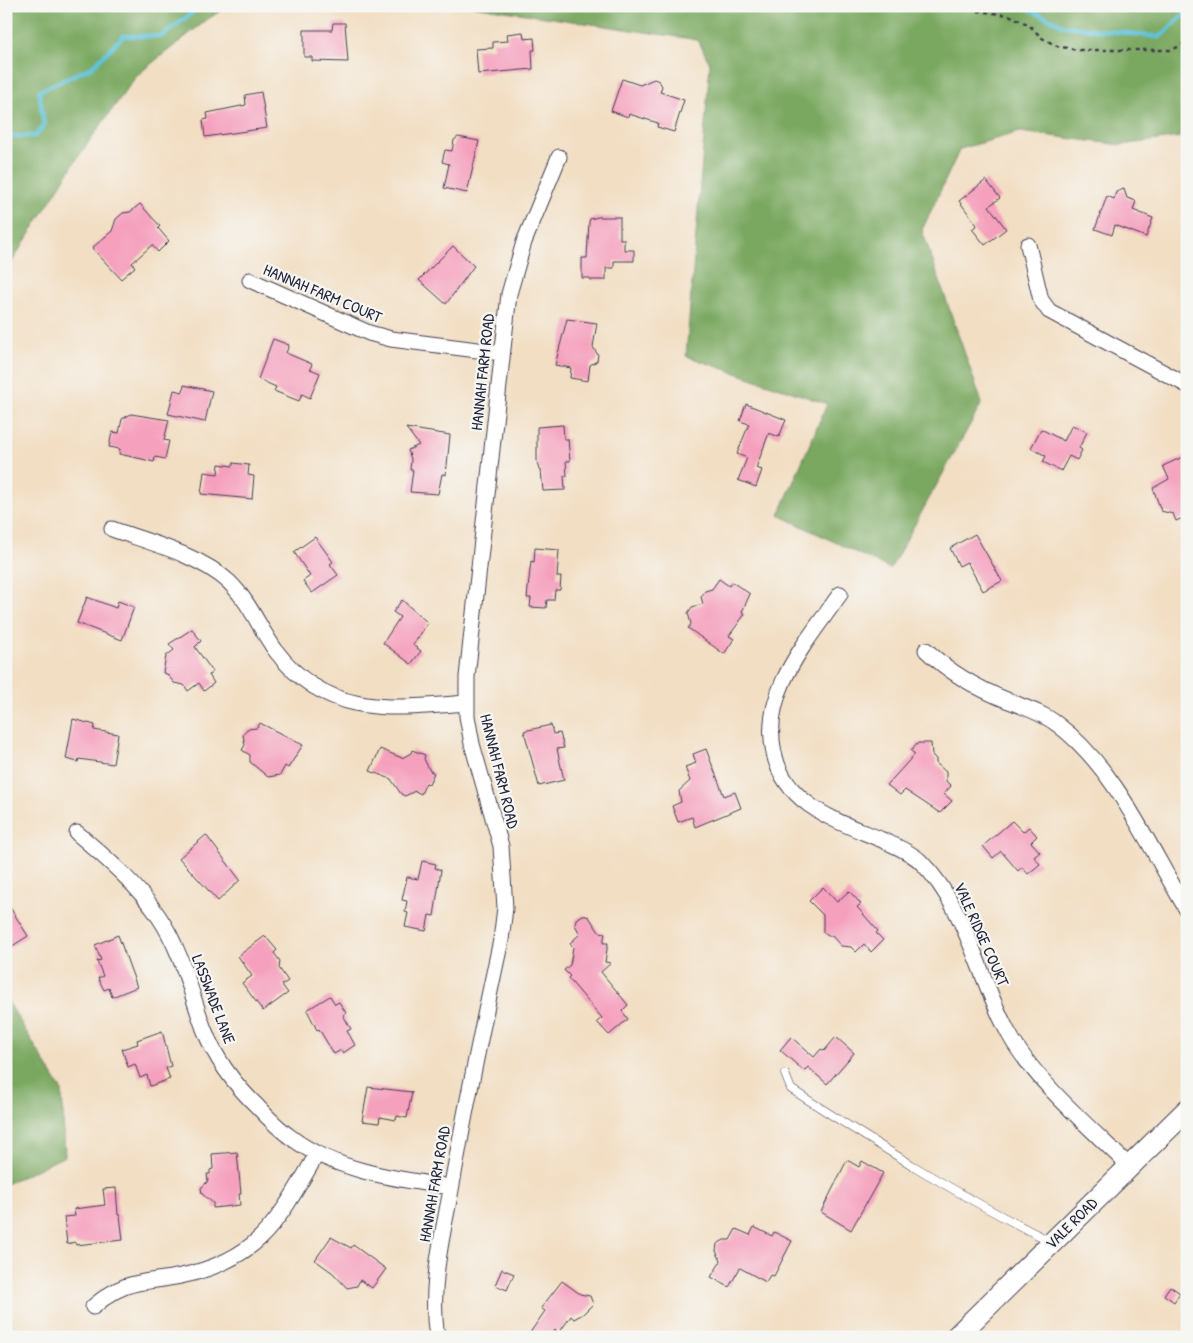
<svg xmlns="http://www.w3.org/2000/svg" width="1193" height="1343" font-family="'Patrick Hand',sans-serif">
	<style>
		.forest { fill: #7aa861; stroke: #4e654e }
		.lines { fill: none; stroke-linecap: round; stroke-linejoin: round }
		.stream { stroke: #5dc3da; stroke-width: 4.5 }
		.building { fill: #f5a0bd }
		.lane-casing { stroke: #413e4f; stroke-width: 9 }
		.street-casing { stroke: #413e4f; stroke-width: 17 }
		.secondary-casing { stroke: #413e4f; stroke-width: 23 }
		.path { stroke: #413e4f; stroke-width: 2.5; stroke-dasharray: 4 4; stroke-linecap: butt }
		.lane { stroke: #fff; stroke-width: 8 }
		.street { stroke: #fff; stroke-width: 15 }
		.secondary { stroke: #fff; stroke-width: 21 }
		.labels { text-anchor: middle; stroke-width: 4.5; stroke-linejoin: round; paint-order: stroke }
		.street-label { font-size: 16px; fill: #22223b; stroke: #f6f6f2 }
	</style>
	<rect width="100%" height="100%" fill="#f6f6f2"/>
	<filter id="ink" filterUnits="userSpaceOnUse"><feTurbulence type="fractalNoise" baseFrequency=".02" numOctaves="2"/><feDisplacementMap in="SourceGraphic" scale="10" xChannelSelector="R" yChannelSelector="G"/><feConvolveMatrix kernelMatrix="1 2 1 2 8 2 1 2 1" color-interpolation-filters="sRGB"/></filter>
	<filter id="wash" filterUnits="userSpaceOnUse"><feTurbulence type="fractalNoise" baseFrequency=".0096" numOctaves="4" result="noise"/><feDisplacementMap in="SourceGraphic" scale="20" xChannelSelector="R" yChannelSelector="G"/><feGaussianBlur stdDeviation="1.12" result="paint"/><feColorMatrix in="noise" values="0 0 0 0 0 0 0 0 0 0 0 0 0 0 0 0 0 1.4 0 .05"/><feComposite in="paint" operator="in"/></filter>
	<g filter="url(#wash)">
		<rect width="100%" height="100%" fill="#f2dec3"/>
		<!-- forest -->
		<path class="forest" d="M6,6h222l-20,13 -71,56 -57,79 -74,117z
			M472,6h715v130l-66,9 -101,-13 -60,17 -38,81 60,173 -92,166 -111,-54 48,-111 -141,-48 24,-292 -12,-24z
			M6,998l56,93 3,65 -59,28z"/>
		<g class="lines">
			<!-- stream -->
			<path class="stream" d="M1022,6l43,20 95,11 27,-26
				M6,136h29l9,-11 -5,-34 53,-24 31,-31h39l39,-30"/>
		</g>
		<g id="blocks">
			<!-- building -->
			<path class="building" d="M333,23h12l3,39 -36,-1v-4h-8v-27h28z
				M523,32l1,7 10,-1 1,12h-3l1,19 -55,5 -2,-25 17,-1v-6l15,-1 -1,-7z
				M622,79l18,6 14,-6 5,2 3,5 -2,6 24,8 -10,32 -17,-5 1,-4 -29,-9 -1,3 -17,-6z
				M261,92l6,36 -62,9 -2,-17 5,-1 -1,-6 39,-8 -1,-10z
				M458,137l21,4 -12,52 -23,-5 5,-24 -7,-2 3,-12 7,1 2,-11z
				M986,180l14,18 -11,8 17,23 -21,16 -13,-16 5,-4 -18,-24z
				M1124,189l3,9 9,3 -3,9 20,8 -7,19 -31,-12 -3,10 -17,-6 12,-33 7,3 2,-7z
				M140,204l20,22 -2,2 11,13 -11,11 -6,-7 -20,18 3,4 -14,12 -29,-31 20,-17 4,-12 7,-6 7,-1z
				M598,217h22v22h4v11h10v11h-20v7h-8v12h-16v-2h-8v-20h5l2,-36 1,-3z
				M453,246l21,20 -28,38 -27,-24z
				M567,319l30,4 -4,24 5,8 -1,6 -7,4 -2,16 -18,-3 1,-10 -16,-3z
				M273,339l16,6 -3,8 26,11 -2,5 10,4 -10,25 -8,-4 -3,7 -25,-10 2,-4 -18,-8z
				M184,385l28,6 -7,31 -37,-8 6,-24 9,2z
				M746,404l40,16 -7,17 -10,-4 -13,35 6,2 -6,17 -18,-7 9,-22 -10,-4 12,-30 -9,-3z
				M131,414l38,6 -5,20 5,1 -4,18 -10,-2 -1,5 -12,-3 -23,-5 1,-5 -11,-2 3,-15 7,1 3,-14z
				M563,425l1,14h4l2,22h-4l1,15h-3l1,14 -22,1 -2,-21h-2l-2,-9v-34z
				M1072,425l15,7 -8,16 3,2 -5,10 -8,-4 -8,15 -18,-9 3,-6 -15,-8 10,-19 23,12z
				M406,428l44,7 -4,40 -4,-1 -4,20 -28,-2 3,-22h-3l1,-11 -3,-9 11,-5z
				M1187,455v61l-11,5 -3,-7 -12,-3 -8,-23 16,-9 -6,-13z
				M233,463l16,2 -1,10 6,1 -2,23 -51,-5 3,-22 14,2 1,-10 14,2z
				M975,534l27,47 -19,10 -16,-29 -8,4 -9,-18z
				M315,537l18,25 -3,2 8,11 -26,18 -9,-12 7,-5 -16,-24z
				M535,548l24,2 -2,27h4l-1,13h-5l-1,10h-7l-1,8 -16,-1 1,-9h-4l4,-37 3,1z
				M719,579l10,7 3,-4 18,12 -8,18 3,2 -16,22 5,3 -10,15 -36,-26 3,-4 -3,-11 4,-6 11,-3 -2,-7 4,-6 7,-2z
				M87,597l29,11 2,-7 16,6 -12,33 -45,-17z
				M402,600l26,23 -15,22 8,6 -10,13 -28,-21 17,-26 -7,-5z
				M192,629l9,12 -6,6 18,25 -4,3 5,8 -10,8 -5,-8 -11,8 -4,-6 -10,-2 -7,-9 -4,-1 3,-17 8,-6 -5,-6z
				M73,719l22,6 -1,5 24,4 -5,30 -34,-5 -1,3 -12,-3z
				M260,723l43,22 -15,23 -3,-2 -5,9 -12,2 -18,-15v-7l-8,-5 3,-5 -2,-10 4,-6 10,-1z
				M551,725l2,9 7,-1 4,15 -7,1 7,31 -25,6 -15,-55z
				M918,743h13l1,12 4,4v4l10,9v9l5,5 -7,8 8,7 -12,12 -35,-23 -5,5 -13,-10 28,-31 -4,-3z
				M380,749l22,9 9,-5 1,-3 13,5 -1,4 6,12 4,2 -5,11 -3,-1 -5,11 -6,-3 -10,5 -4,-2 -10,-15 -21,-8z
				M706,749l18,47 11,-4 6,16 -46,19 -3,-10 -14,5 -6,-16 9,-4 -2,-11 11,-10 -5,-14 11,-4 -3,-9z
				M1012,821l11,11 6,-5 8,9 -6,6 9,10 -6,5 6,7 -12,10 -6,-7 -4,4 -17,-20 -8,7 -10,-12z
				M206,835l34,45 -22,21 -39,-43z
				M422,861l14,3 -1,4 6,2 -7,46 -5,-1 -3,16 -21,-4 3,-14 -3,-1 2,-11 -5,-1 5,-23 11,2z
				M823,887l14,15 12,-11 12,13 -4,3 21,24 -2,2 7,7 -12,12 -7,-8 -8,8 -5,-5 -10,-1 -9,-10h-4l-5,-4v-17l-14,-14z
				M6,901l22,35 -22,14z
				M583,915l6,2 10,15 6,1 -2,10h5l-3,19 6,1 -10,9 27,33 -6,6 6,8 -19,16 -12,-13 5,-4 -34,-40 2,-2 -6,-6 6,-5 3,-18 -3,-4 10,-9 -5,-9 1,-6z
				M118,935l19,52 -25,10 -3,-9 -5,2 -6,-12 5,-2 -6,-15 4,-1 -6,-15z
				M265,936l12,14 -3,3 6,8 -1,7 9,13 -6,4 6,8 -25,18 -21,-28 10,-7 -14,-20z
				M330,996l5,8 4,-2 7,11 -3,2 8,14 -4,2 8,14 -12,8 -2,-3 -7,4 -15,-25 -2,1 -10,-20z
				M162,1031l9,35 -5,2 4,11 -20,7 -3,-11 -7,3 -5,-14 -7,3 -6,-18 16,-5 -1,-4z
				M791,1037l23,20 7,-8 3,2 12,-14 18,16 -27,31 -19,-17 -4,4 -24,-21z
				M368,1087l44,5 -5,26 -10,-2 -1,4 -16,-3 -1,6 -17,-2z
				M237,1152l4,42h-2l1,11 -27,3v-5l-11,-9 -1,-6 7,-7 -1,-7h3v-4l3,-1 -1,-15z
				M847,1160l12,7 3,-6 21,12 -32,57 -30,-18z
				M116,1188l2,27h2l3,25 -47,5 -1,-3 -8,2 -3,-27 11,-1 -1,-7 31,-4 -2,-16z
				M754,1227l18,9 2,-4 18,9 -18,35 -4,-1 -4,7 -26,-14 -11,19 -18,-10 10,-16 -5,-10 1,-7 7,-4h6l6,-11 14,6z
				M331,1237l20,11 2,-3 33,24 -14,19 -12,-8 -3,6 -10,2 -14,-15 -18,-13z
				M502,1269l12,5 -7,16 -12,-5z
				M562,1281l18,13 10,2 3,8 -10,10 -9,5 -3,-3 -12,17 -4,-3 -5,7h-23l18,-26 -4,-3z
				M1170,1286l10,7 -6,9 -10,-7z"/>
		</g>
	</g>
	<g filter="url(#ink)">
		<use href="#blocks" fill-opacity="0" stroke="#413e4f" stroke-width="1"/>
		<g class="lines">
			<!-- lane casing -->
			<g class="lane-casing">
				<path id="lane" d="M785,1074l6,15c84,54 169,108 259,152"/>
			</g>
			<!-- street casing -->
			<g class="street-casing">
				<path id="street" d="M1028,245l13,55 8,11 138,74
					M250,280l119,53 22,6 110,14
					M112,529c36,13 88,26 117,53 21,20 30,46 47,69 50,67 117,58 191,52
					M840,594c-32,47 -80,98 -66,159 11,52 63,68 106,86 13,6 29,12 40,22 47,46 58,117 89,173 24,45 83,95 120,132
					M926,650c25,24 52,39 83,51 17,7 34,12 48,23 59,44 93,125 130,186
					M77,833c29,25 60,51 82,84 23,34 31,74 45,112 11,29 30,55 53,77 11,12 23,24 36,33 45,33 105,40 158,48
					M93,1307c33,-29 49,-23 88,-31 80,-17 98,-57 136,-122
					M437,1337c-8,-49 5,-99 14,-147 15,-84 32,-167 50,-250l4,-32 -4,-62 -29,-102 -5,-28v-39l42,-383 15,-52 35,-85"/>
			</g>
			<!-- secondary casing -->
			<g class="secondary-casing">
				<path id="secondary" d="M956,1337l231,-227"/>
			</g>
			<!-- path -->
			<path class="path" d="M962,6l15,5 32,4 20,10 13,13 15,8 20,4h95l15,-8"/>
			<!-- lane -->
			<use href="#lane" class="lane"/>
			<!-- street -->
			<use href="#street" class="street"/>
			<!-- secondary -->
			<use href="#secondary" class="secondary"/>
		</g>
	</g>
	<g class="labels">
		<!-- street labels -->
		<g class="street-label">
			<text transform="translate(323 293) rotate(23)" y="6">HANNAH FARM COURT</text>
			<text transform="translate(482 372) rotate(-84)" y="6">HANNAH FARM ROAD</text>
			<text transform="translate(500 771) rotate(76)" y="6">HANNAH FARM ROAD</text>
			<text transform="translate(982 934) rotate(66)" y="6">VALE RIDGE COURT</text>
			<text transform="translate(214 999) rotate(69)" y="6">LASSWADE LANE</text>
			<text transform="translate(434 1184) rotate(-80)" y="6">HANNAH FARM ROAD</text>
			<text transform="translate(1071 1223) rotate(-45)" y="6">VALE ROAD</text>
		</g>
	</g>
	<!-- margin -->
	<rect width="1193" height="1343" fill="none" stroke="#f6f6f2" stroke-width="25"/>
</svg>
